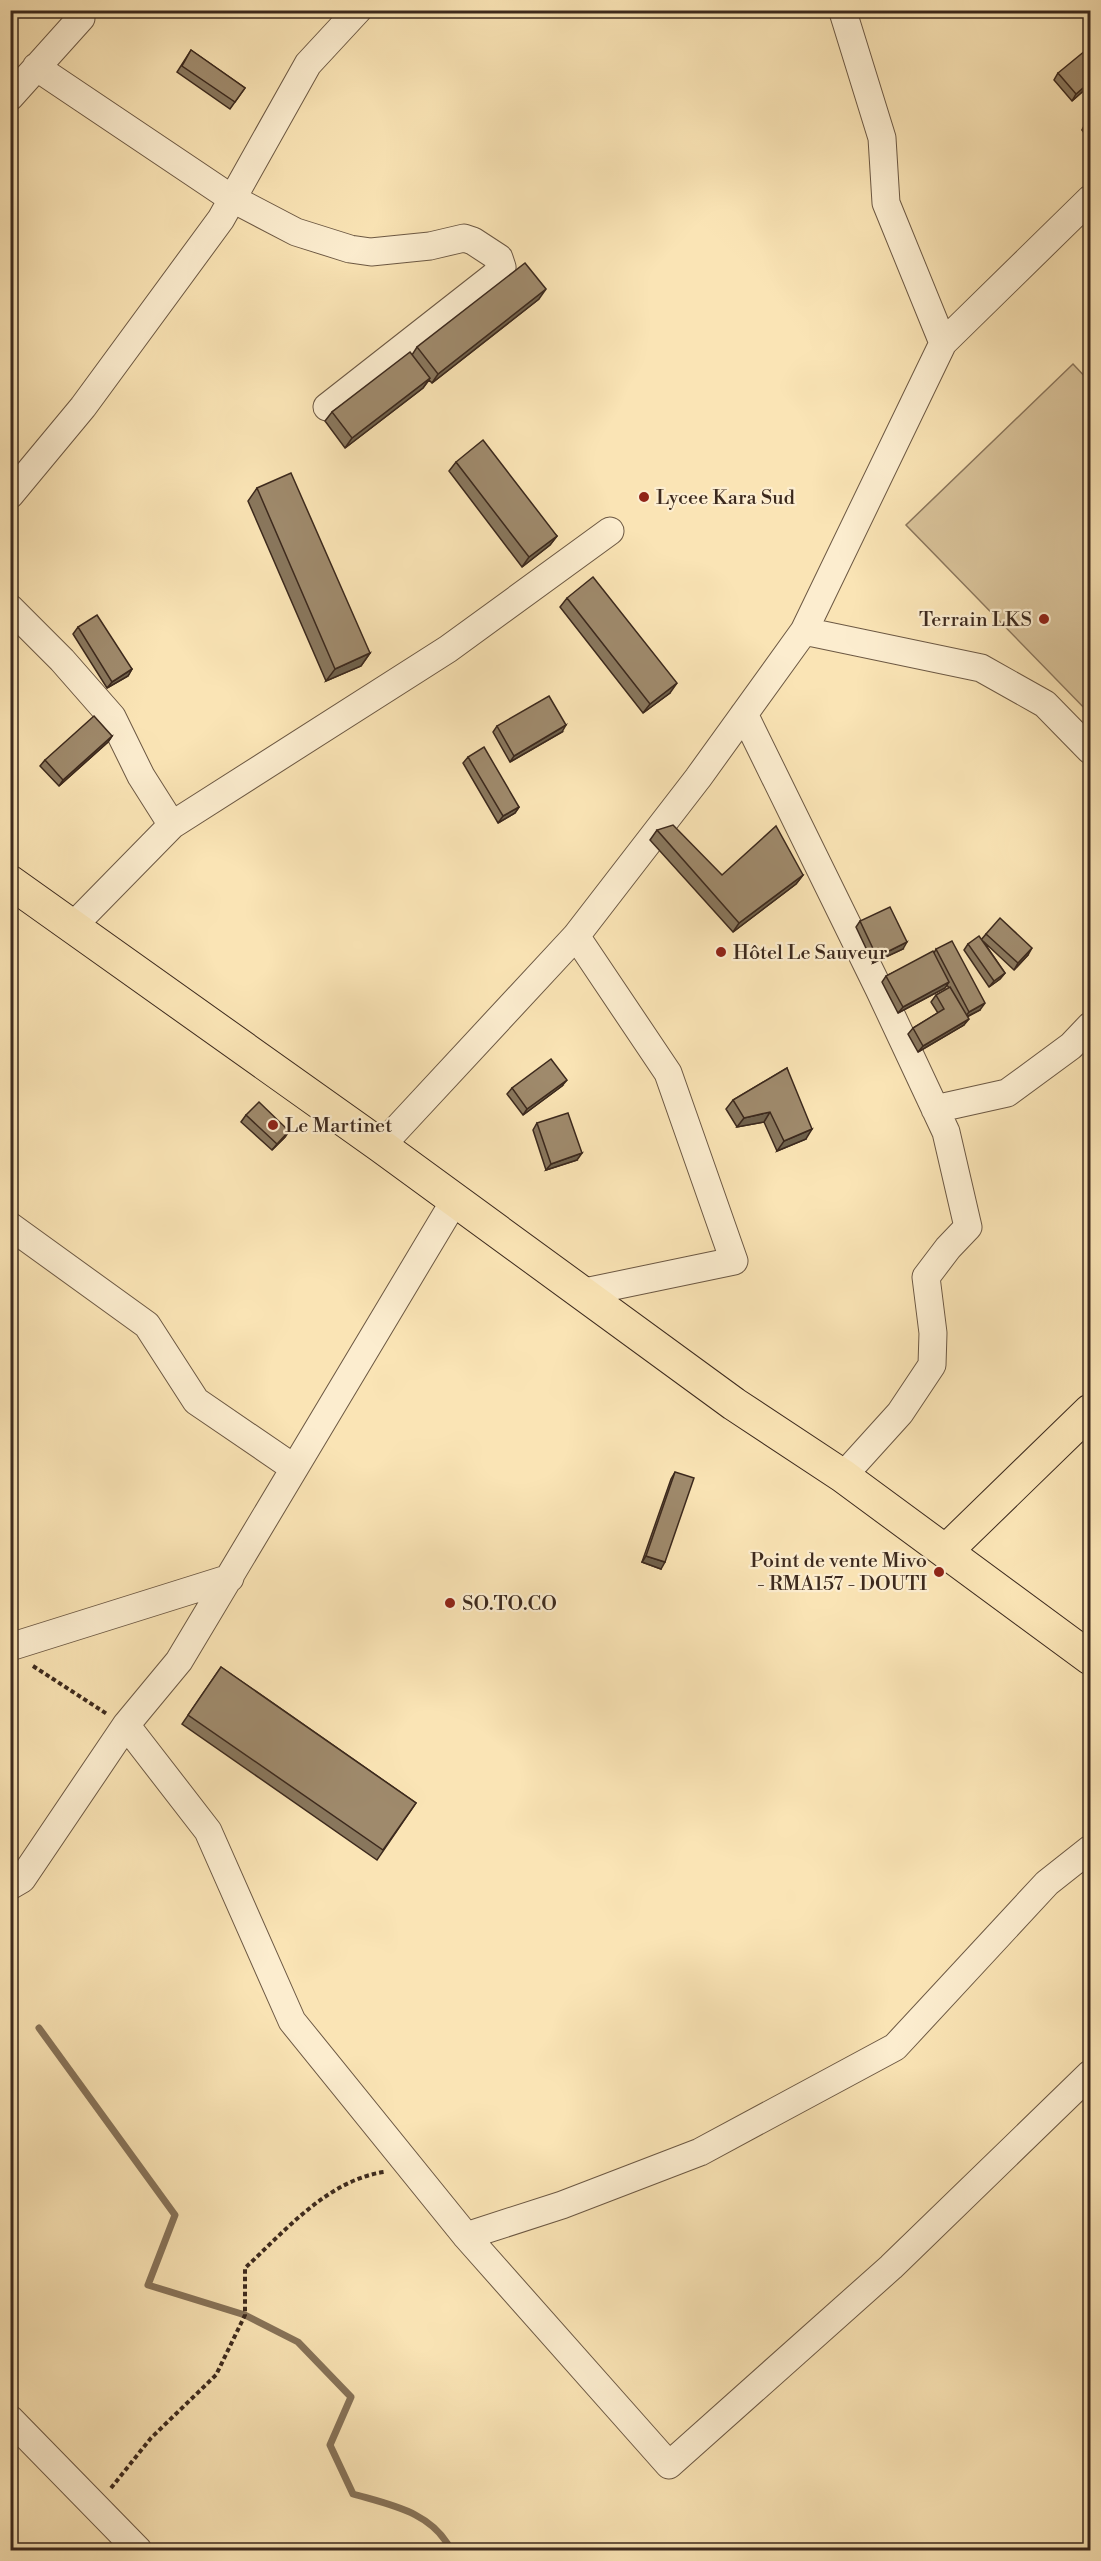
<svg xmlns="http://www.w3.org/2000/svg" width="1101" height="2561" font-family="'Libre Bodoni',serif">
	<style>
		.green { fill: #dac49b; stroke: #8b765c; stroke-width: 1.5 }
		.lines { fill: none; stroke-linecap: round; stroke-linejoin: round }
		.stream { stroke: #877359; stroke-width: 7 }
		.minor-casing { stroke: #6c5843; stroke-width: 29 }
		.major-casing { stroke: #3c291d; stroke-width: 35 }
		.highway-casing { stroke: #3c291d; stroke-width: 35 }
		.path { stroke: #3c291d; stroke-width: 4; stroke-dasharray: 4.5 3; stroke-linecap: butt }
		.minor { stroke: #fcedcf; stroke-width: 27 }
		.major { stroke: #fae4b5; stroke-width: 33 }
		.highway { stroke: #fae4b5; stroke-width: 33 }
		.wall { fill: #89775d; stroke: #3c291d; stroke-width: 1.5 }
		.shaded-wall { fill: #6f614c; stroke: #3c291d; stroke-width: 1.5 }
		.building { fill: #9f8a6c; stroke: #3c291d; stroke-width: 1.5 }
		.poi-dot { fill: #8f2418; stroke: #fcedcf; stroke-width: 2 }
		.labels { text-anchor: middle; stroke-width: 4.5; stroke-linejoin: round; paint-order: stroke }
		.poi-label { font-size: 20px; fill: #3c291d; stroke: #fcedcf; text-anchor: start }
	</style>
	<rect width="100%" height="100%" fill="#fae4b5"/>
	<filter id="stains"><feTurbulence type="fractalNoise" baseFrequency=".00333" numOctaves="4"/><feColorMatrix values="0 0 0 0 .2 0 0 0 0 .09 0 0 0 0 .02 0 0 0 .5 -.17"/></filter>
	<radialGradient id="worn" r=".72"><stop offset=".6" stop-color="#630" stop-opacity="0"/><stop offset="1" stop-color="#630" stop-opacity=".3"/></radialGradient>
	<!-- green -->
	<path class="green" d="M1073,364l17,18v332l-184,-189z"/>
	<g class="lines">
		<!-- stream -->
		<path class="stream" d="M39,2028l136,187 -27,70 97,30 53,27 53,55 -21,48 23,49c38,11 79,18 98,56"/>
		<!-- minor casing -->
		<g class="minor-casing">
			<path id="minor" d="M843,12l39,126 4,65 57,140
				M36,67l195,131 65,34 54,17 21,3 59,-6 34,-8 9,3 26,17 3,9 -8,9 -167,131
				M10,97l71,-79 -1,-8
				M10,495l73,-88 138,-188 87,-155 50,-54
				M10,608l52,52 50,57 29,59 31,49 -100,102
				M804,631l177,37 64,36 45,46
				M744,714l135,275 67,143 22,95 -20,21 -22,29 7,56 -1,32 -32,48 -57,63
				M172,825l276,-176 162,-118
				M576,936l92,137 66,188 -154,32
				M935,1109l72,-16 64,-47 19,-20
				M381,1146l195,-210 122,-158 106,-147 139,-288 147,-144
				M455,1200l-276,461 -53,64 82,106 84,190 174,215 203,229 222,-198 199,-193
				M10,1226l137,99 49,76 98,67
				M10,1647l220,-69
				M10,1886l12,-7 104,-154
				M466,2236l96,-31 138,-53 195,-105 152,-164 43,-34
				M10,2419l128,131"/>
		</g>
		<!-- major casing -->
		<g class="major-casing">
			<path id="major" d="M946,1551l144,-140"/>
		</g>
		<!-- highway casing -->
		<g class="highway-casing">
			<path id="highway" d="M10,882l371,264 353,258 109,72 247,182"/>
		</g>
		<!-- path -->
		<path class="path" d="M33,1666l74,48
			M111,2488l40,-50 65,-63 29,-60v-47c40,-37 83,-88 139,-96"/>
		<!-- minor -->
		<use href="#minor" class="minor"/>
		<!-- major -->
		<use href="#major" class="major"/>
		<!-- highway -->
		<use href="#highway" class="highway"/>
	</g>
	<!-- wall -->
	<path class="wall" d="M191,50l54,38 -15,21 -53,-37z
		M1058,73l32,12 -18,16 -18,-21z
		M1090,122v20l-8,-12 2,-4z
		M539,299l-107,84 -3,-3 -6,8 -78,60 -20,-27 7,-9 80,-57 5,-8z
		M456,462l101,74 -7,9 -28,22 -73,-96z
		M257,488l113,165 -9,13 -35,15 -78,-180z
		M567,598l103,95 -27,20 -83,-106z
		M78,627l54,42 -4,7 -21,12 -34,-54z
		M497,726l65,6 -52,30 -17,-30z
		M112,736l-4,6 -49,44 -19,-20 5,-6z
		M468,757l51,50 -4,6 -17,10 -35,-60z
		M657,830l65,45h81l-7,9 -63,48 -83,-92z
		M860,921l43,28 -30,14 -17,-36z
		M986,934l42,21 -14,15 -31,-29 22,32 -5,6 -11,8 -25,-37 4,-6 13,-4z
		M936,949l44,61 -13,7 -3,8 -46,27 -10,-18 5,-6 25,-15 -7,-11 5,-7 13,-7 -2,-3 -2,3 -47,25 -16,-31 4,-6 48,-23z
		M787,1068l19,71 -29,12 -13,-29 -27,5 -11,-18 7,-9z
		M562,1086l-39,29 -16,-21 5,-6z
		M246,1115l43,16 -4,6 -13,13 -31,-28z
		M537,1123l40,37 -31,10 -13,-40z
		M675,1472l-14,97 -19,-7 29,-83z
		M221,1667l195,136 -39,57 -195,-136z"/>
	<!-- shaded-wall -->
	<path class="shaded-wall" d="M1090,82v3l-18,16 4,-7z
		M546,289l-7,10 -107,84 6,-9z
		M430,378l-7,10 -78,60 7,-10z
		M557,536l-7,9 -28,22 7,-10z
		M370,653l-9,13 -35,15 9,-12z
		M132,669l-4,7 -21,12 5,-6z
		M677,683l-7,10 -27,20 7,-9z
		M566,725l-4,7 -52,30 4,-6z
		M112,736l-4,6 -49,44 4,-6z
		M519,807l-4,6 -17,10 5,-7z
		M803,875l-7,9 -63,48 6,-9z
		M907,942l-4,7 -30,14 4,-6z
		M1032,948l-4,7 -14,15 4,-7z
		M1005,973l-5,6 -11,8 5,-6z
		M949,982l-4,6 -47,25 5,-6z
		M985,1003l-5,7 -16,8 5,-6z
		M969,1019l-5,6 -46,27 5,-6z
		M567,1080l-5,6 -39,29 4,-6z
		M770,1112l-6,10 -27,5 7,-9z
		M812,1129l-6,10 -29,12 7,-10z
		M289,1131l-4,6 -13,13 5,-6z
		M582,1153l-5,7 -31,10 5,-6z
		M646,1556l19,6 -4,7 -19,-7z"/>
	<!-- building -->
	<path class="building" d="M191,50l54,38 -10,14 -53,-36z
		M1086,50l4,6v26l-14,12 -18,-21z
		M1090,122v13l-6,-9z
		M525,263l21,26 -108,85 -21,-27z
		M410,352l20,26 -78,60 -20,-26z
		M483,440l74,96 -28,21 -73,-95z
		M291,473l79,180 -35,16 -78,-181z
		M593,577l84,106 -27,21 -83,-106z
		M97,615l35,54 -20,13 -34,-55z
		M549,696l17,29 -52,31 -17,-30z
		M94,716l18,20 -49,44 -18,-20z
		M484,747l35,60 -16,9 -35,-59z
		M673,825l49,50 54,-49 27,49 -64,48 -82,-93z
		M890,907l17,35 -30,15 -17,-36z
		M1000,918l32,30 -14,15 -32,-29z
		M979,936l26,37 -11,8 -26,-37z
		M952,941l33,62 -16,9 -33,-63z
		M933,951l16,31 -46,25 -17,-31z
		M950,987l19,32 -46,27 -10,-18 31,-19 -8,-14z
		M551,1059l16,21 -40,29 -15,-21z
		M787,1068l25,61 -28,12 -14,-29 -26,6 -11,-18z
		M259,1102l30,29 -12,13 -31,-29z
		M568,1113l14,40 -31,11 -14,-41z
		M675,1472l19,6 -29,84 -19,-6z
		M221,1667l195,136 -33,47 -195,-135z"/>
	<!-- markers -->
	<g class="poi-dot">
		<circle cx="644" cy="497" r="6"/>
		<circle cx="1044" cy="619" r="6"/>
		<circle cx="721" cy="952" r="6"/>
		<circle cx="273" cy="1125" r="6"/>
		<circle cx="939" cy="1572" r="6"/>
		<circle cx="450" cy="1603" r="6"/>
	</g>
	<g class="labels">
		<!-- poi labels -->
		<g class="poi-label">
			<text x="656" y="504">Lycee Kara Sud</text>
			<text x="1032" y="626" text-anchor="end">Terrain LKS</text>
			<text x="733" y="959">Hôtel Le Sauveur</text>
			<text x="285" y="1132">Le Martinet</text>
			<text x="927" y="1567" text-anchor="end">Point de vente Mivo<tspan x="927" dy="23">- RMA157 - DOUTI</tspan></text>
			<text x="462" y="1610">SO.TO.CO</text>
		</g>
	</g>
	<!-- margin -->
	<rect width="1101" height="2561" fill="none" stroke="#fae4b5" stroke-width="36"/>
	<rect x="12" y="12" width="1077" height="2537" fill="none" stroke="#3c291d" stroke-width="3"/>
	<rect x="18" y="18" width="1065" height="2525" fill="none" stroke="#3c291d" stroke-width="1.5"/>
	<rect width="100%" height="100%" filter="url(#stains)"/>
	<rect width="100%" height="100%" fill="url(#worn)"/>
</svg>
